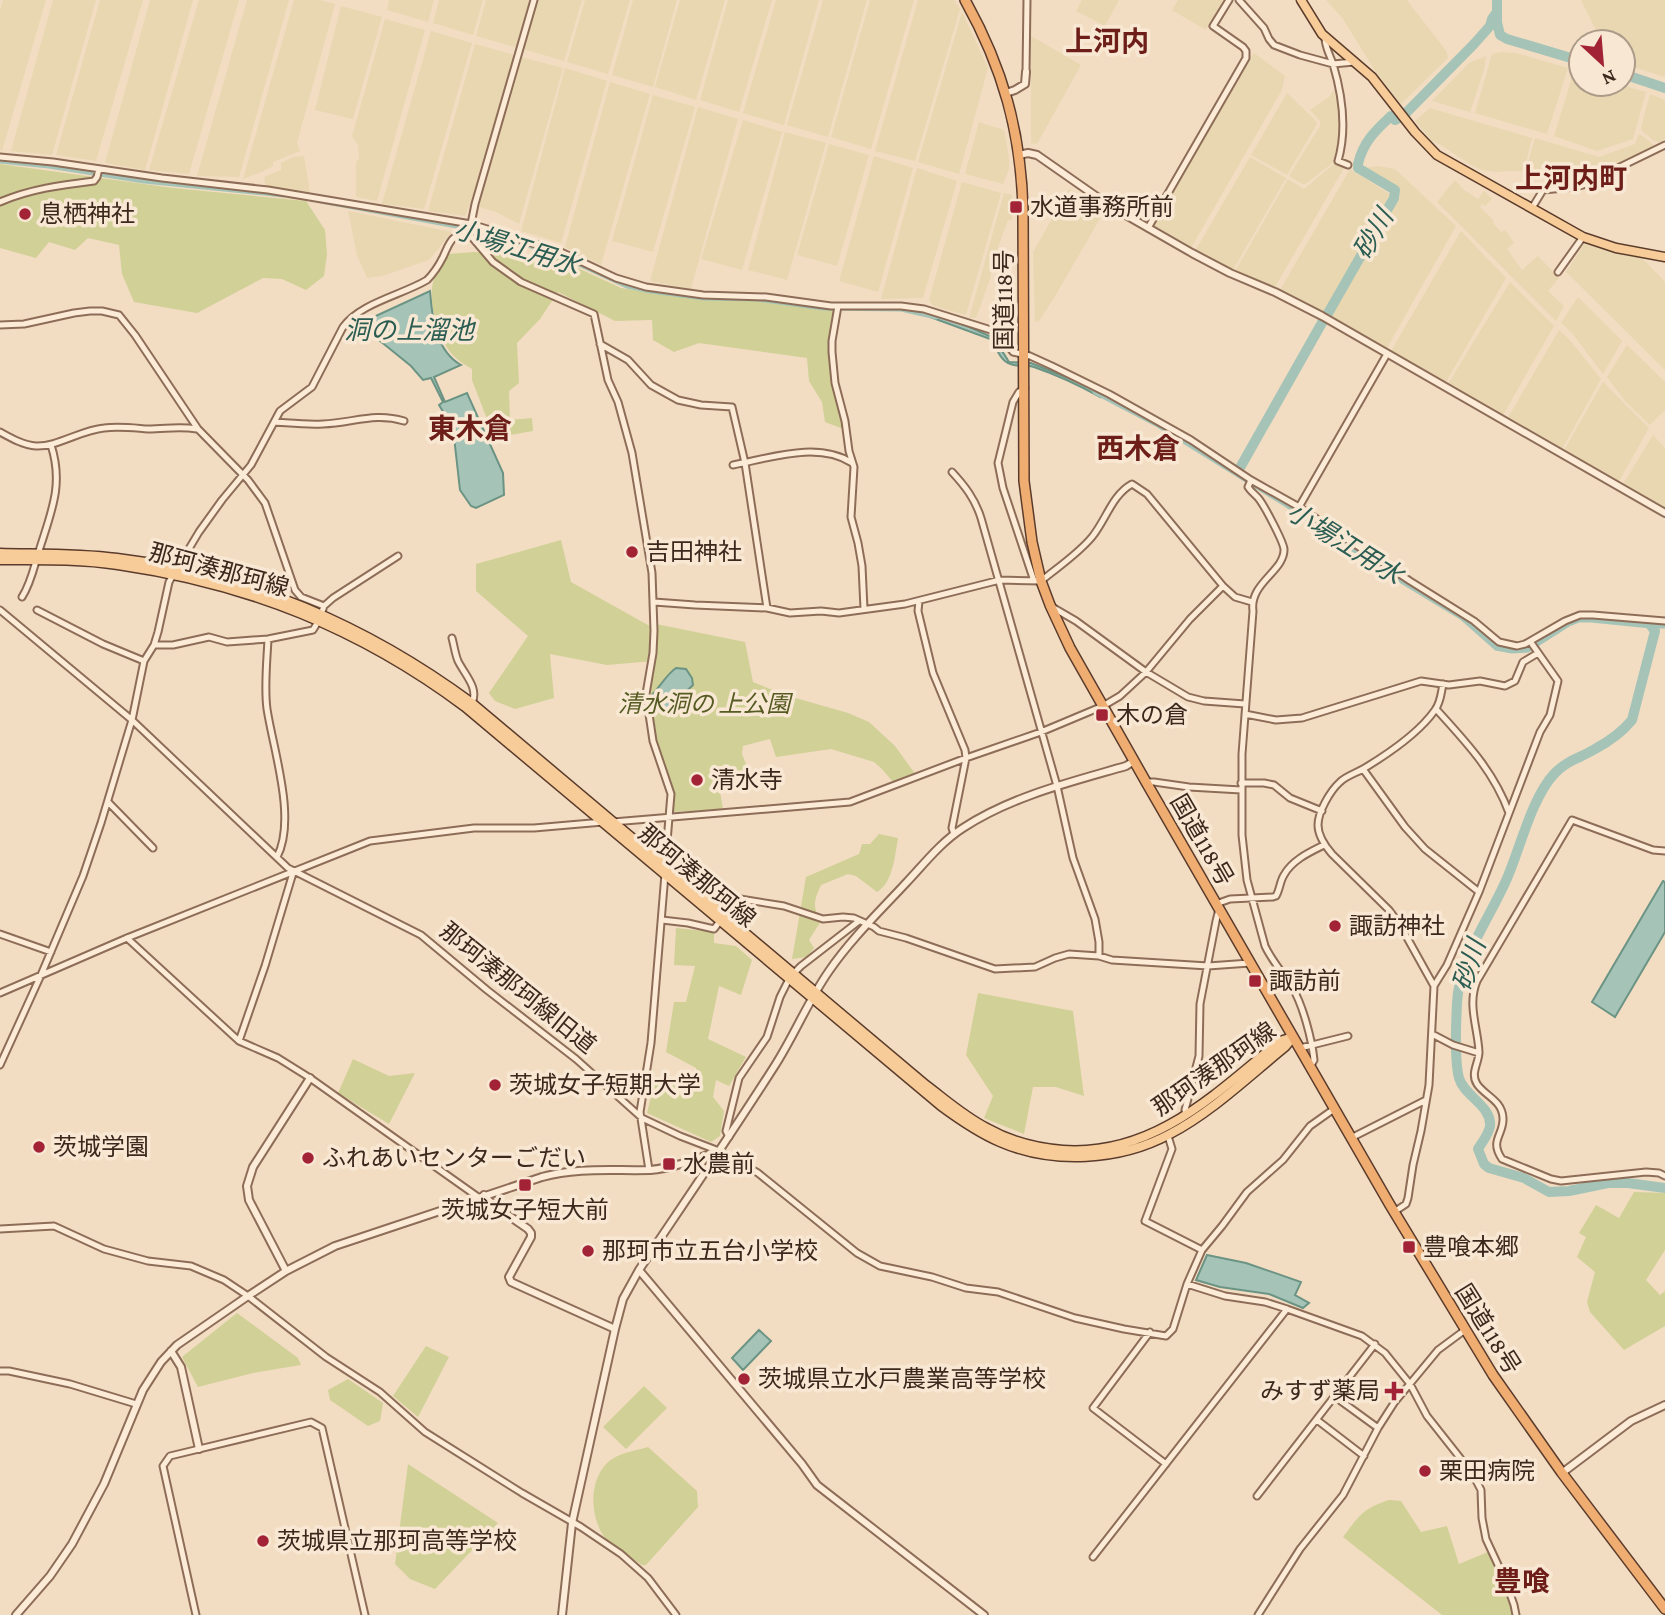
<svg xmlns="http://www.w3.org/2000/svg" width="1665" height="1615" font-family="'Crimson Pro','Noto Sans JP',serif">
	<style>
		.farmland { fill: #e8d7b0 }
		.green { fill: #d1d096 }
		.water { fill: #a5c4b7; stroke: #6b9484; stroke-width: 2 }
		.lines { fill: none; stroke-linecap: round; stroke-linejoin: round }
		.canal { stroke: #a5c4b7; stroke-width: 5 }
		.river { stroke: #a5c4b7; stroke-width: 10 }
		.minor-casing { stroke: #8e6d58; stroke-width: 9 }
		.tertiary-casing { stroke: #8e6d58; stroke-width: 10 }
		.primary-casing { stroke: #5b3c2c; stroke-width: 11 }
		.trunk-casing { stroke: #5b3c2c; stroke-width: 12 }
		.minor { stroke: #fcecd7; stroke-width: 5 }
		.tertiary { stroke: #fcecd7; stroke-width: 6 }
		.primary { stroke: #f8cc98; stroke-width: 8 }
		.trunk { stroke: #f0ad72; stroke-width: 9 }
		.poi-dot { fill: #a22336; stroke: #f8e8d3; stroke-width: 2.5 }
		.labels { text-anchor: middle; stroke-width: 7; stroke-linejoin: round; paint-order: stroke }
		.poi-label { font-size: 24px; fill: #3d281d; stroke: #f8e8d3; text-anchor: start }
		.street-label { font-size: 24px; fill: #3d281d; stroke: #f8e8d3 }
		.park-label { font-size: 24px; font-style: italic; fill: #555b22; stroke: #f8e8d3 }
		.water-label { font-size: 26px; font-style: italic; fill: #2b5d53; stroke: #f8e8d3 }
		.quarter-label { font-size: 28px; font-weight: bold; fill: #6d1e19; stroke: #f8e8d3 }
	</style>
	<rect width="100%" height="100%" fill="#f2ddc3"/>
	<!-- farmland -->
	<path class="farmland" d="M3,0h43l-44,151 -2,-1v-140z
		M53,0h43l-44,155 -41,-4z
		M100,0h43l-47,161 -40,-6z
		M150,0h43l-48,170 -40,-7z
		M199,0h40l-50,174 -40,-4z
		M247,0h42l-50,177 -42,-1z
		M294,0h26l15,4 -38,139 3,8 -27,11v4l-9,5 -21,8z
		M389,0h45l-6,22 -41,-12z
		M439,0h44l-10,35 -40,-12z
		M486,0h45l-13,48 -42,-12z
		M537,0h45l-18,61 -41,-12z
		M585,0h45l-22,74 -41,-12z
		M633,0h44l-24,87 -41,-12z
		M680,0h45l-29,100 -41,-13z
		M728,0h44l-33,112 -39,-12z
		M776,0h43l-35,125 -41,-12z
		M823,0h44l-39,137 -41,-12z
		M870,0h44l-43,149 -40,-12z
		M918,0h36l6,9 -45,152 -40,-10z
		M1082,0h37l-14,26 -29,-15z
		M1178,0h45l-17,30 -34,-20z
		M1326,0h81l40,52 1,6 -47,46 -24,-30 -34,-55z
		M1581,0h84v77l-42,-13v-22h-21z
		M341,6l41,11 -29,102 -38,-9z
		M962,12l26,56 -29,106 -41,-12z
		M385,19l40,11 -48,171 -21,-4v-35l3,-3 -1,-14 -6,-9z
		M431,31l41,12 -48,166 -42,-5z
		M1031,36l50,29 -44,79 -6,-1z
		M475,44l39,11 -38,133 -11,28 -37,-5z
		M1501,52l15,1 52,15 -21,66 -72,-21 17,-59z
		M1254,53l31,23 -3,14 -91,158 -38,-22z
		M1486,56l-2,14 -14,42 -38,-11 37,-38z
		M521,57l42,11 -44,156 -23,-12 -17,-5z
		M565,68l42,13 -46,162 -40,-12z
		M1574,71l7,2v11h37l28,8 -13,47 -36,12 -43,-15z
		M610,82l40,12 -49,171 -36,-18z
		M1334,90l5,21 1,34 -2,10 -4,7 -30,23 -15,-9 31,-50v-5l-10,-11 19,-13z
		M1287,93l29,28 1,3 -30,51 -36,-20z
		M1650,94l15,6v40l-6,2 -5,-1 -12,-10 -1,-4z
		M653,95l42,12 -42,145 -41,-11z
		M698,107l40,12 -47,170 -41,-8z
		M1430,108l102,30 -8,33h-16l-11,1 -15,-2 -11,-5 -30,-20 -9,-4 -17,-20z
		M743,120l39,12 -40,138 -41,-11z
		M979,122l25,8 5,27v12l-6,15 -38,-10z
		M785,132l41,11 -39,137 -39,-10z
		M1638,135h3l13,10 -3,4 -63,26 -35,-7 -3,9h-9l-9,-4h-7l10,-35 64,19 36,-13z
		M829,144l40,11 -32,111 -40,-11z
		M304,156l6,37 -44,-4 -2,-12 17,-7v-7l12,-6z
		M874,156l39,12 -35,124 -39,-11z
		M1250,157l36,21 -53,92 -11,-4 -27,-15z
		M1334,164l9,2 1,2 -69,119 -40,-16 53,-92 16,10z
		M1378,166l17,3 61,57 -69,122 -56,-31 69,-120 -2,-8 -34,-21z
		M917,168l40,13 -34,117 -42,1z
		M1350,169l41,26 -10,15 2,2 -59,101 -44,-23z
		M1455,180l9,10 14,9 6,-8 8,8 -7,7 -3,-2 -2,3 14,14 -2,1 9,10 4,-2 9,13 -7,6 15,21 16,-14 21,22 -11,13 16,15 -8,15 -119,-119z
		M962,182l39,11 -35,122 -33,-9 -4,-6z
		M1069,189l36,21 -51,88 -15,23 -4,1 -2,-70z
		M1004,193l8,2v25h-4l-12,33 -6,26 -14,39h-7z
		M348,211l104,21 -23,28 -47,16 -15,2 -10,-23z
		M1461,231l45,47 -60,104 -55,-31z
		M1585,243l58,16 22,23v88l-99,-98z
		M1510,282l44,44 -51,89 -55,-31z
		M1578,297l44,44 -19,33 -31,-41 -11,-10z
		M1559,330l10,9 32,40 -39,70 -55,-30z
		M1627,345l38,37v28l-15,15 -25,-24 -18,-24z
		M1603,382l46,46 -31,55 -55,-31z
		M1653,435l12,13v60l-42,-24z"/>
	<!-- green -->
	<path class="green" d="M0,164l173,24 133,13 19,29 2,24 -3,22 -18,14 -24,-11 -19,-1 -66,35 -63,-11 -12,-28 -3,-29 -31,-7 -13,12 -26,-8 -13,16 -36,-10z
		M474,252l82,6 65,30 25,4 55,7 58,1 75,11 -5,38 3,37 14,44 -21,-8 -3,-20 -13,-21 -2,-23 -108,-15 -25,9 -21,-12 -1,-20 -37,1 -57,-29 -18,27 -23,24 2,40 -10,8 1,29 22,-2 1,13 -23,4 -7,8 -11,-11 -20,-52v-11c-6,-4 -14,-8 -18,-13 -17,-17 -27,-55 -20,-78 3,-8 9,-16 14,-24z
		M561,540l10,42 84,47 1,-5 89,18 8,40 32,13 63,18 21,9 26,24 21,29 -22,8 -13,-15 -7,-6 -43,-13 -55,8 -6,-18 -27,7 -1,8 6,15 -30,11 5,29 -50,3 -21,-65 -4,-52 6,-34 -47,4 -57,-11 4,44 -39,11 -20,-8 -6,-8 39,-57 -52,-45v-27z
		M879,834l19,4c-3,17 -5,45 -21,54l-21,-16 -8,-2 -27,11c-7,16 -9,21 0,36l-12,19 5,8 -7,9 -15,2 14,-82 53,-23 3,-10h8z
		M676,928l38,4v11l22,3 16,14 -11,35 -22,-9 -11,53 38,18 -17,29 -13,-6 -3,17 11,14 -4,25 -9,6 -64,-29 9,-37 37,11 3,-19 -30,-16 8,-50h12l9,-36 -21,-1z
		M978,993l95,18 11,85 -28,-9h-23l-9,47 -40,-16 9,-22 -27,-41z
		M353,1059l36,17 26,-3 -26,51 -51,-31z
		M1634,1192l31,1v57l-19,30 14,15 5,-4v35l-41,24 -34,-38 -3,-10 8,-30 -18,-15 9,-20 -7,-4 17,-28 23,13z
		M237,1313l61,45 3,7 -48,8 -55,14 -16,-30z
		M426,1346l23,11 -31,60 -25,-21z
		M348,1379l35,24 -3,18 -12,5 -38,-26 -2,-10z
		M644,1386l23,22 -41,41 -23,-22z
		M648,1447l49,44 1,16 -52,58h-4c-9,-6 -34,-21 -39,-30 -13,-20 -14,-54 4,-72 11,-10 27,-12 41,-16z
		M408,1464l90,59 -63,66 -25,-10 -15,-15z
		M1389,1500l12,1 20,31 26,-6 12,38 29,-12 15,29 9,34h-70l-99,-78c17,-22 19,-28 46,-37z"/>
	<!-- water -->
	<path class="water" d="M430,291c2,27 6,60 31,74l-27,12 11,25 22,-9 36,80 1,22 -28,13 -5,-2 -11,-16 -7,-62 -14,-23 4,-3 -12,-24 -8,2 -12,-14 -47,-38 3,-8z
		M932,313l35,13 27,12 15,24 22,1 55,22 16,8 -2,4c-21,-12 -43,-22 -66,-30 -8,-3 -18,1 -26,-4 -8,-4 -12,-15 -15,-23l-63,-23z
		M676,668l10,1 6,9 1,7 -14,13 -11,15 -15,-9 -2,-8c9,-9 15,-21 25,-28z
		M1663,881l2,1v50l-50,85 -23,-15z
		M1207,1255l39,8 55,19 -6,13 14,8 -6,5 -34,-14 -49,-7 -24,-7z
		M759,1330l12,11 -28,29 -11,-12z"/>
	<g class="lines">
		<!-- canal -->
		<path class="canal" d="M0,161l49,5 95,15 140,14
			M321,201l152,28 82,24 72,33 24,5 53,7 53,1 66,9 78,1 35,8
			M1095,392l61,32 129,80 105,70 71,43 35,31 16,3 16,-1 41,-26 10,-4h12l60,6h14"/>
		<!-- river -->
		<path class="river" d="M1497,0v22l3,13 7,4 74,22
			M1623,74l42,14
			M1407,112l67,-68 16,-18 2,-7 5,-7
			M1358,164c5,-22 17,-33 33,-48l4,4 4,-2
			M1327,315l67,-117 1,-8 -37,-22
			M1241,466l82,-145
			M1651,626l4,5 -23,89c-9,11 -24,22 -37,29 -15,9 -29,12 -41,25 -22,24 -33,71 -46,102 -17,41 -49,81 -51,127 -1,21 -3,56 2,75 5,18 33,28 31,48 -1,8 -8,16 -12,23l6,15 5,4 35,10 25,14 20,-1 39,-8h20l37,5"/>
		<!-- minor casing -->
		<g class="minor-casing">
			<path id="minor" d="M534,0l-59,204 -4,20 -1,11 23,27 28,20 73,32 14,66 10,22 14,51 20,120 2,58 -1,22 -7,41 7,47 18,53 -6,71
				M1239,0l25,28 5,11 5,6 26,10 33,9 21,-2
				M1325,38c0,9 5,17 8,26 9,30 14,66 5,97l10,4
				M1026,72l1,-72
				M0,157l53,5 109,16 106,12 203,34 90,28 55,26 30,9 57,8 63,2 65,9h70l23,3 67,21 13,10 9,12 17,4 22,10 57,28 82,46 60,40 48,27 111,74 64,40 25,21 18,4 8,-2 40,-23 15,-6h13l72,6
				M0,202c30,-13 61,-17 94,-21l3,-4 2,-8
				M1532,208l11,-18 32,-3 8,-2 82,-40
				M1148,228l98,-170v-7l-3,-4 -30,-21 16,-26
				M1558,272l25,-35
				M838,306l-6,35v11l3,31 10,38 4,30 5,16 -3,50 7,26 4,23 2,43
				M0,325l24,-1 50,-11 16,-2h12l17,4 16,20 63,94 50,51 17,23 30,87 6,7 23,9
				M600,344l28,16 23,25 27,15 23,5 31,2 13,56 22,145
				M1025,388l-6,4 -6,10 -15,61 5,25 31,93
				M274,422c16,1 33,3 49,2 30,-1 51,-12 81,-3
				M0,432c11,6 23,13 36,14 21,1 45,-16 68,-18 15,-2 30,0 44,1 19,0 29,-3 49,0
				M733,465c37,-7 85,-24 119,-2
				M952,472c13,14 23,27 29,46l76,268 16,72 22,61 4,23v14
				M1251,480l-3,7c3,5 8,8 11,12 6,8 24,42 25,50 1,22 -35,34 -31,62l-11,143v81l5,45 18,66c7,15 18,27 27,41 11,18 20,53 22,73l-4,7
				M1299,507l88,-153
				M22,597c9,-14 12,-30 17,-46 12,-39 25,-66 12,-106
				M919,601l-1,10 15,62 32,77 1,8 -14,70 2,6
				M654,602l41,3 72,3 23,5 31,-2 18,2 66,-9 95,-24 41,1c17,-14 37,-27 51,-44 14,-17 20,-42 40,-53l15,10 76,92 12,11 17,5
				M1052,607l24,14 70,51 42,25 16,4 41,3
				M0,610l132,110 156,148 133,67 66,55 89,69 66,59 38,18 39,15 39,22 99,80 23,13 52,11 34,11 32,4 77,26 49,11 42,7 7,-7 14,-45 15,-34 20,-24 25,-34 36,-32 27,-34 24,-17
				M37,610l66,34 41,17
				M452,638c2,7 3,16 6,23 7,14 21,27 14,42
				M268,639c-1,22 -4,48 -1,70 6,40 30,110 10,148
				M154,645h19l36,-8 18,5 41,-3 45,-9 6,-10 5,-14 9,-8 65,-42
				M1436,709c29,32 58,62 73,104
				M1245,714l31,6 26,-2 119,-37 28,4 31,-4 25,5 10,-5 8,-19 15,-9
				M1363,769l42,58 20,22 54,43
				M1146,782h8l35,5 52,3
				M1241,783h23l10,2 16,13 32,13
				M108,802l45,46
				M613,822l237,-20 116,-44 75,-26 62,-26 17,-10 26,-24 44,-53 33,-33
				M1665,851l-12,-1 -81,-30 -95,161c-10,24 1,47 2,71 0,11 -9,21 -2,32 8,12 25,16 26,34 1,17 -14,22 -1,41l49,20 10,2 85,-9 13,1 6,3
				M1216,904l14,-5 43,-2 3,-1c4,-7 4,-15 8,-21 8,-15 26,-23 40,-30
				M723,914l6,-12 5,-4 50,8 39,13 20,-2 11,1 20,9 5,4 27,7 89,31 40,-2 20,-9 14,-4 30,2 13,4 96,6 42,-3
				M662,920l26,3 26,6 6,-8
				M0,934l51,18
				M127,938l112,103 39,17 32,20 168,119
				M794,973l7,-7 58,-45
				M1434,986l-34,-61 -11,-15 -57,-56c-6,-7 -14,-19 -14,-29 0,-13 12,-34 22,-43 6,-6 16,-9 23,-13 25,-15 56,-36 72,-59 6,-8 6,-17 8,-26
				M0,993l127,-55 243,-97 104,-13h60l69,-6
				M1432,1034l21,11 26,8
				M239,1041l26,-75 28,-93
				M1300,1048l48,-12
				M0,1065l41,-90 42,-99 18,-53 31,-103 12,-59 10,-16 4,-13 11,-50 30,-50 23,-32 29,-35 29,-54 32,-24 31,-60c17,-24 59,-32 84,-47 6,-6 12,-15 16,-23 7,-15 8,-24 27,-22
				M1186,1115l-1,-5 14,-54 1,-52 16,-83 2,-8 2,-2
				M1168,1136l4,13 -27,72 57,29
				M729,1137l-3,-6 13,-53 28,-41 13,-40 9,-18
				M1351,1138l75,-38
				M649,1170l-9,-58 11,-69 14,-169
				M1394,1212l12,-8 2,-6 5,-33 8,-34 8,-46 5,-99 13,-21 32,-73 61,-160 10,-17 8,-34 -26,-37
				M0,1229l54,-3 50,23 44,12 43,5 33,14 24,16 78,61 54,35 45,40 97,61 59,34 40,27 27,24 28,37
				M1187,1284l38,12 40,6 22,7 75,27 23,17 25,31 17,32 45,57 9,17 1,28 4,21 20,43 8,23 2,10
				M1150,1332l-57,76 73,56
				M0,1371h9l61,13 66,20
				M1334,1396l44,32
				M1317,1420l47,36
				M1257,1496l118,-152
				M1093,1557l194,-248
				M196,1615l-33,-149 7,-10 141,-34 11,6 43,187
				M1258,1615l42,-66 43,-54 35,-67 16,-25 44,-53 27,-20"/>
		</g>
		<!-- tertiary casing -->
		<g class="tertiary-casing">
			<path id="tertiary" d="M1006,93l9,-3 10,-6 1,-12
				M1019,155l9,-2 9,2 73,51 82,47 38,20 45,19 47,24 343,197
				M484,1195l8,9 36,25 3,4v4l-22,40 2,5 104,47
				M639,1270l163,194 15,21 167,130
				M286,1271l-37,-71 -2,-14 6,-19 57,-89
				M171,1351l10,16 18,82
				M1562,1473l69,-52 34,-16
				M16,1615l34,-39 22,-32 32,-60 39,-94 18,-28 16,-17 71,-49 38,-25 49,-25 207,-69c35,-10 72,-6 108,-7 23,-2 46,-10 68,-19
				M562,1615l10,-92 43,-194 8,-30 16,-29c45,-67 91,-134 135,-203 20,-31 34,-66 55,-96 22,-32 51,-60 77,-88 18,-19 35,-41 57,-55 49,-32 108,-46 163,-62l8,-5"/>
		</g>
		<!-- primary casing -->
		<g class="primary-casing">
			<path id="primary" d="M1301,0l21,34 50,43 43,55 22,23 146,82 33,11 49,9
				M0,553c39,1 78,0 117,5 130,15 251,68 355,145l454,382c20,15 39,32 61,43 23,13 50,20 76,22 91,6 152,-56 217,-109l13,-4
				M0,560c39,0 79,-1 118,5 130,19 241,63 347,142l476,399c19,14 38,27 59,36 53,23 120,19 170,-8 42,-22 78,-57 115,-87l8,-10"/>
		</g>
		<!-- trunk casing -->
		<g class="trunk-casing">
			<path id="trunk" d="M965,0c38,68 56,132 58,210l1,271 8,61 9,39 9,24 20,43 76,134 244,423 103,170 69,98 103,136"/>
		</g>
		<!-- minor -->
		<use href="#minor" class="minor"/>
		<!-- tertiary -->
		<use href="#tertiary" class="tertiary"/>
		<!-- primary -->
		<use href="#primary" class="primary"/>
		<!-- trunk -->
		<use href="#trunk" class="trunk"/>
	</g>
	<!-- markers -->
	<g class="poi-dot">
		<rect x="1009" y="200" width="14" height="14" rx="3.5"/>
		<circle cx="25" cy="214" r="7"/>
		<circle cx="632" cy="552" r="7"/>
		<rect x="1095" y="708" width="14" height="14" rx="3.5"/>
		<circle cx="697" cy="780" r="7"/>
		<circle cx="1335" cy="926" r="7"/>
		<rect x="1248" y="974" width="14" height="14" rx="3.5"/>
		<circle cx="495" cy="1085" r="7"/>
		<circle cx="39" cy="1147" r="7"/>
		<circle cx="308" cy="1158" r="7"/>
		<rect x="662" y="1157" width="14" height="14" rx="3.5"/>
		<rect x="518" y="1178" width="14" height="14" rx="3.5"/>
		<rect x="1402" y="1240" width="14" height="14" rx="3.5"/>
		<circle cx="588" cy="1251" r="7"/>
		<circle cx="744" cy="1379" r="7"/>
		<path d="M1390.5 1380.5h7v7h7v7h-7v7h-7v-7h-7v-7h7z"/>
		<circle cx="1425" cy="1471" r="7"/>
		<circle cx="263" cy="1541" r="7"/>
	</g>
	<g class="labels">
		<!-- poi labels -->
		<g class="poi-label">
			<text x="1030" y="215">水道事務所前</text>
			<text x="39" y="222">息栖神社</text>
			<text x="646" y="560">吉田神社</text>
			<text x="1116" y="723">木の倉</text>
			<text x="711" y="788">清水寺</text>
			<text x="1349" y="934">諏訪神社</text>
			<text x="1269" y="989">諏訪前</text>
			<text x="509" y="1093">茨城女子短期大学</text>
			<text x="53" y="1155">茨城学園</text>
			<text x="322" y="1166">ふれあいセンターごだい</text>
			<text x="683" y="1172">水農前</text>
			<text x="525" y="1218" text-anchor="middle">茨城女子短大前</text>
			<text x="1423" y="1255">豊喰本郷</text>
			<text x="602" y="1259">那珂市立五台小学校</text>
			<text x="758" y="1387">茨城県立水戸農業高等学校</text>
			<text x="1380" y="1399" text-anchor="end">みすず薬局</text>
			<text x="1439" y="1479">栗田病院</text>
			<text x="277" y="1549">茨城県立那珂高等学校</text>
		</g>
		<!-- street labels -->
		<g class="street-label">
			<text transform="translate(1004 300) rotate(-90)" y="8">国道118号</text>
			<text transform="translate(219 570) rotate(15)" y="8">那珂湊那珂線</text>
			<text transform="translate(1202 840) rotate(60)" y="8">国道118号</text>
			<text transform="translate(697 876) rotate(40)" y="8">那珂湊那珂線</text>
			<text transform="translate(518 988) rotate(39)" y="8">那珂湊那珂線旧道</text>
			<text transform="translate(1214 1069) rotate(-35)" y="8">那珂湊那珂線</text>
			<text transform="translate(1488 1329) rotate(58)" y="8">国道118号</text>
		</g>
		<!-- park labels -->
		<g class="park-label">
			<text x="704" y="712">清水洞の 上公園</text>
		</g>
		<!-- water labels -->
		<g class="water-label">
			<text transform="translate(1373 234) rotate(-60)" y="9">砂川</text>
			<text transform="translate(517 247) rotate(17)" y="9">小場江用水</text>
			<text x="409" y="339">洞の上溜池</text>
			<text transform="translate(1345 543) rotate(32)" y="9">小場江用水</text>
			<text transform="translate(1469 965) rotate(-72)" y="9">砂川</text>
		</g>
		<!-- quarter labels -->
		<g class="quarter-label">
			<text x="1107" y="51">上河内</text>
			<text x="1571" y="188">上河内町</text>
			<text x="470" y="438">東木倉</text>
			<text x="1138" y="458">西木倉</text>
			<text x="1522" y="1591">豊喰</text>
		</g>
	</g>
	<!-- north arrow -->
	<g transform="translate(1602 63) rotate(154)"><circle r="33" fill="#f8e8d3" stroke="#ad9b8a" stroke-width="2"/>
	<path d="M0-5L12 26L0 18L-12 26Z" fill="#a22336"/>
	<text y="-10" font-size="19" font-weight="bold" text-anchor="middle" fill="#3d281d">N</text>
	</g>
</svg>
